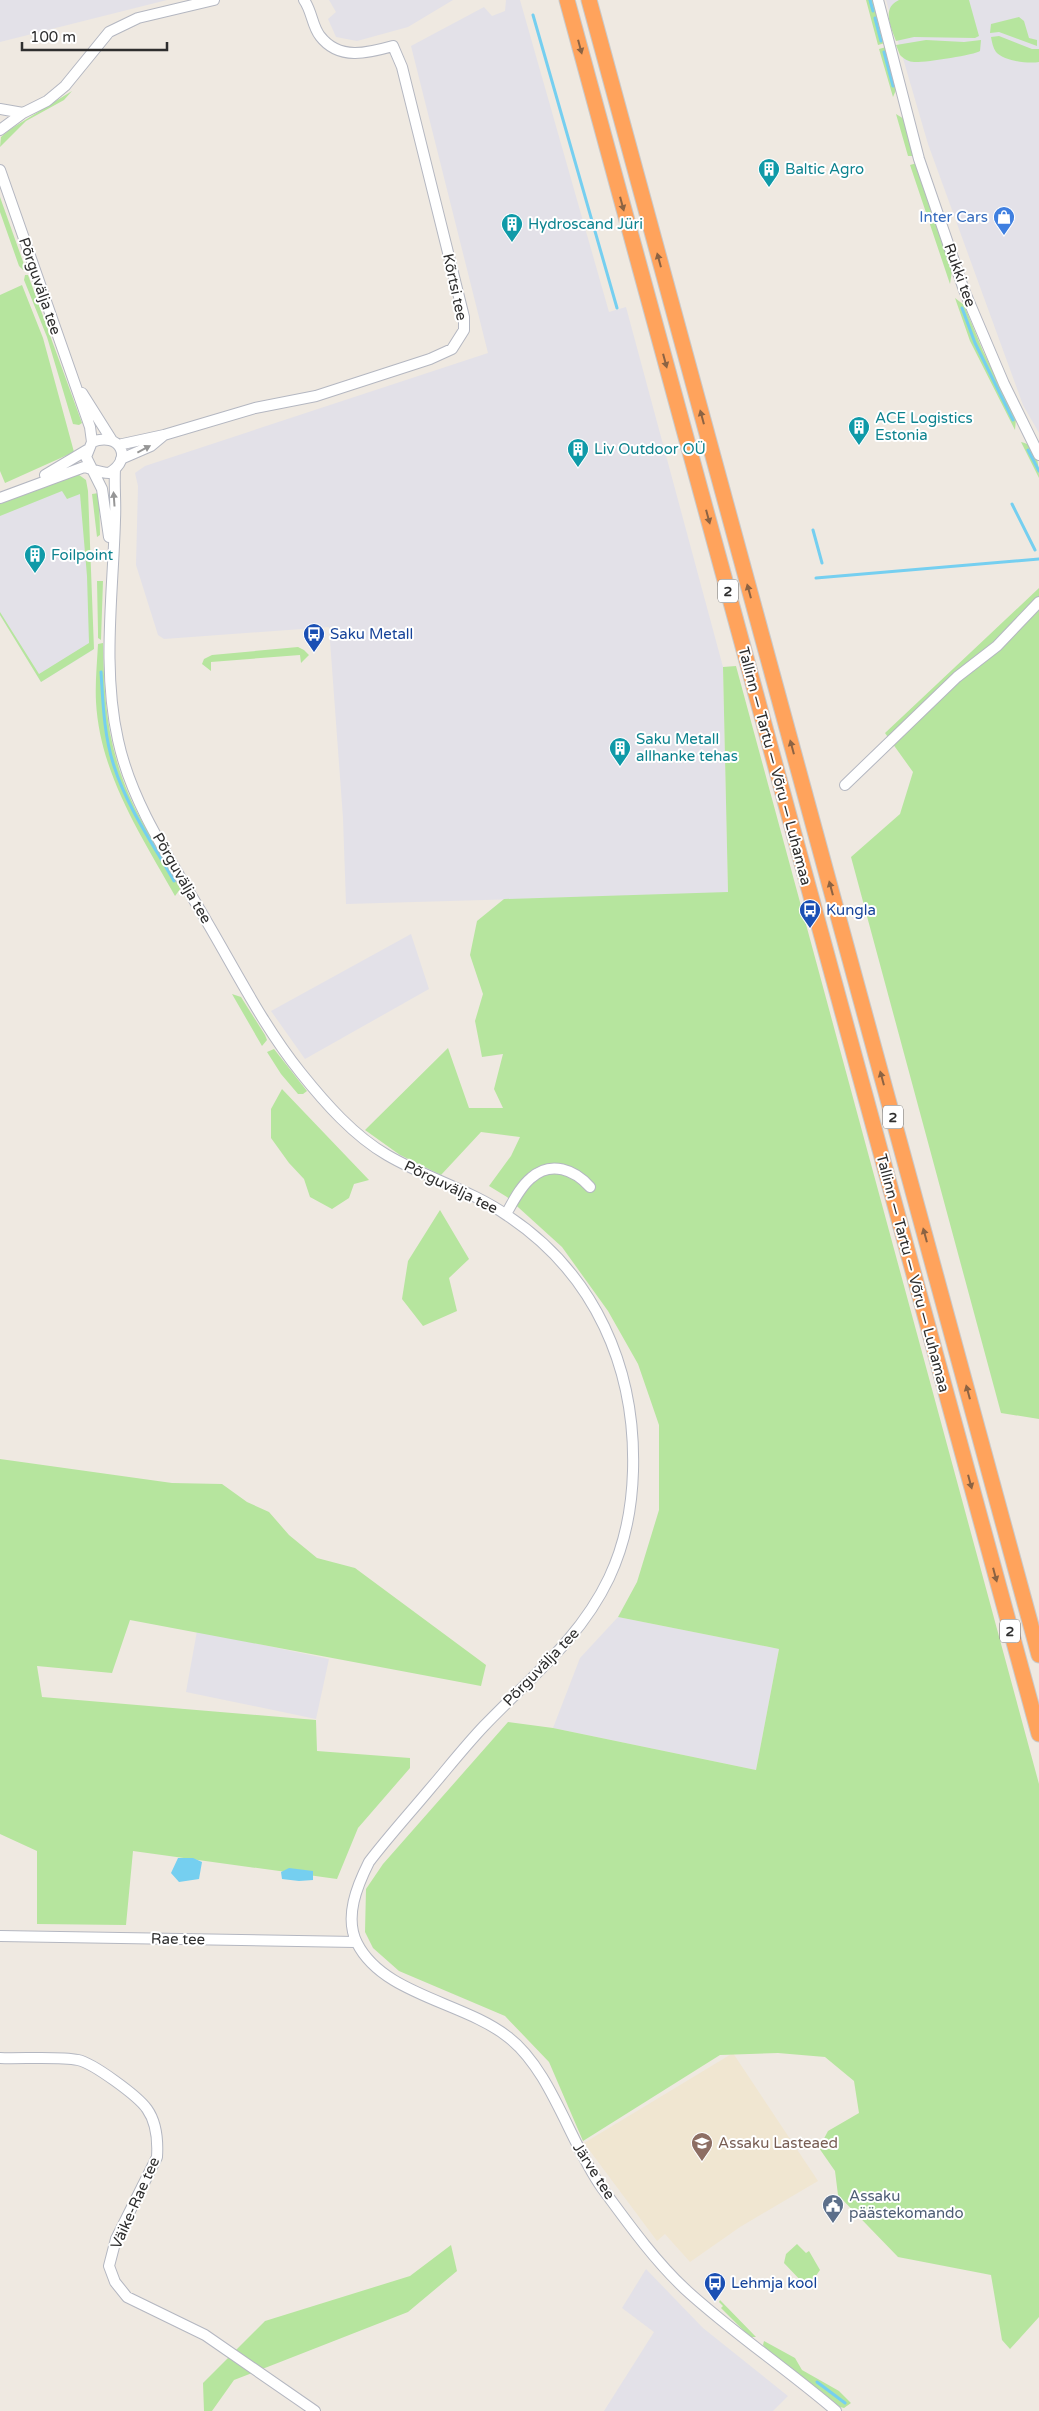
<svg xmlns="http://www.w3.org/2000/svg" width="1039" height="2411" font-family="'Varela Round',sans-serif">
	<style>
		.industrial { fill: #e3e1e8 }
		.education { fill: #f0e6d1 }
		.green { fill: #b6e59e }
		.water { fill: #75cff0 }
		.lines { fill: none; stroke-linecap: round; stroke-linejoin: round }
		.stream { stroke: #75cff0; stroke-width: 3 }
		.minor-casing { stroke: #b4b7c1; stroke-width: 12 }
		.highway-casing { stroke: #c9c9c9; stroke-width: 17 }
		.minor { stroke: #fff; stroke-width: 10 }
		.highway { stroke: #ffa35c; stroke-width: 15 }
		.oneway { fill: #8c6343 }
		.oneway2 { fill: #969696 }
		.labels { text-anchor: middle; stroke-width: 4; stroke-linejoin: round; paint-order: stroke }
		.shield { fill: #fff; stroke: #6d6d6d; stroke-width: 1 }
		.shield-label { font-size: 14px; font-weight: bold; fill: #2e2e2e }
		.culture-label { font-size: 15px; fill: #0d838f; stroke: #fff; text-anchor: start }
		.shop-label { font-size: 15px; fill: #366cbe; stroke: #fff; text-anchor: end }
		.street-label { font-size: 15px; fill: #2e2e2e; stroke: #fff }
		.transit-label { font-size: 15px; fill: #164399; stroke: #fff; text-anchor: start }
		.education-label { font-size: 15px; fill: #785e54; stroke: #fff; text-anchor: start }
		.service-label { font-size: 15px; fill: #4e5e75; stroke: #fff; text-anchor: start }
	</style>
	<rect width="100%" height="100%" fill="#efe9e1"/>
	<!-- industrial -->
	<path class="industrial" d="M0,0h167l-167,42z
		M329,0h124l-45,27 -51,14 -21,-4 -8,-18 8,-7z
		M506,0h14l89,312 17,-5 97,360 5,226 -382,11 -3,-86 -14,-191 -165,12 -6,-4 -22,-70 2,-79 -3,-13 10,-7 343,-113 -77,-307 73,-39 8,9 13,-5z
		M886,0h153v433l-16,-28 -95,-261z
		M66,483l18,8 9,159 -52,32 -41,-67v-103z
		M411,934l18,55 -124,70 -34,-48z
		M618,1617l161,32 -23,121 -203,-42 27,-70z
		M197,1631l132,28 -13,60 -130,-27z
		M646,2269l57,59 85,68 -15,15h-169l50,-79 -32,-24z"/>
	<!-- education -->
	<path class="education" d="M733,2053l85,128 -78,46 -50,35 -25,-28 -8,7 -73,-98z"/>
	<!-- green -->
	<path class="green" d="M866,0h8l11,43 -7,2z
		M899,0h70l10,36 -4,2 -61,-1 -18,4c-5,-14 -15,-33 3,-41z
		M1019,17l5,4 5,17 8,2v6l-38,-14 -9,1 1,-9z
		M999,36l33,13h7v13c-11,2 -35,-1 -43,-10 -3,-4 -4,-10 -5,-15z
		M926,40l38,2 17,-2 -1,11c-5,4 -58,12 -66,11 -5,0 -10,-3 -14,-7l-4,-10z
		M886,47l10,43 -3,7 -14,-48z
		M72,91l-8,9 -38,21 -26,26 1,-10 8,-7z
		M896,114l8,5 9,37h-5z
		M917,163l35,108 -2,13 -40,-119z
		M0,197l26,73h-3l-4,-4 -19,-54z
		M25,275h3l54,148 -3,2 -6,-1 -26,-87 -23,-57z
		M22,285l21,53 31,114 -69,31 -5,-12v-176z
		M955,298l9,7 19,46 33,67 -1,12 -45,-89z
		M1021,442c16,3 18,22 18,36z
		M75,472l11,8 2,11 6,158 -53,33 -41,-67v-3l39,62 50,-31 -2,-67 -7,-82 -13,5 -5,-8 -62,25v-12z
		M99,493l1,42 -3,2 -5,-43z
		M97,581h6l-2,59 -3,-2v-7z
		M1039,588v831l-38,-6 -150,-556 49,-43 13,-42 -28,-39z
		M103,643c1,55 4,101 26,152 14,33 36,62 52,93l-6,8c-34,-61 -75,-122 -79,-194 -1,-19 1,-38 2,-58z
		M298,647l6,3 5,5 -8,8 -1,-8 -89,7v9l-9,-7 2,-5 8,-4z
		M736,666l303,1118v533l-29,32 -8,-9 -11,-65 -93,-18 -60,-62 -3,-24 -16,-23 9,-17 31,-18 -5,-32 -29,-24 -47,-4 -58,2 -137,86 -34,-79 -44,-46 -106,-45 -26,-23 -8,-16 1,-43 17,-25 125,-142 45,6 203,42 23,-121 -161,-32 19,-35 22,-72v-85l-21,-61 -30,-53 -46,-64 -55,-50 -18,-11 22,-30 9,-19 -39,-5 -40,43 -41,-20 -35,-25 83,-82 21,60h34l-9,-19 9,-35 -21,3 -7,-36 8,-27 -13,-39 7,-34 27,-22 224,-7 -5,-225z
		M232,994l9,3 24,38 2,5 -5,6z
		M274,1049l33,42 -4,3h-5l-17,-20 -14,-22z
		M282,1089l87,91 -15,4 -5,14 -17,11 -22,-12 -6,-18 -15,-16 -18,-25v-29z
		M440,1210l29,49 -20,19 8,33 -34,15 -21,-27 6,-38z
		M0,1459l172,24 50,1 25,18 22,10 20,23 28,23 38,10 131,97 -5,21 -351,-66 -18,53 -75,-7 5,31 274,23 1,31 93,7v10l-52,60 -21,51 -204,-28 -7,74 -89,-1v-73l-37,-17z
		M797,2244l9,9 3,-2 11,19 -9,13h-8l-19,-20 2,-9z
		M451,2245l6,26 -49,41 -174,68 -22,31h-8l-1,-28 62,-62 145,-45z
		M720,2300l36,37h-6l-29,-29 2,-2 -4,-4z
		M764,2341l31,17 7,12 37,21 12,12 -7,5 -4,-1 -72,-56 -5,-6z"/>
	<!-- water -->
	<path class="water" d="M178,1858h15l9,4 -3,17 -20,3 -8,-9z
		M289,1868l24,3v9l-14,1 -17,-2 -1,-7z"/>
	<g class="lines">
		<!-- stream -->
		<path class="stream" d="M870,0l3,11
			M533,15l84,293
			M875,18l6,23
			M884,52l9,34
			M962,308l13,35 38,77
			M1028,450l11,21
			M1012,504l23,46
			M813,530l9,33
			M816,578l223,-19
			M101,672c2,32 3,64 13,94 13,41 39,78 60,115
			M817,2382l28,21"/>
		<!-- minor casing -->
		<g class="minor-casing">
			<path id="minor" d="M878,0l41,159 45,131 40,94 35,71
				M0,109l23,4
				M0,130l23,-17 24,-12 18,-15 44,-54 29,-14 76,-18
				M0,170l90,257 2,15
				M82,393l29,46
				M118,445l46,-10 91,-27 61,-12 114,-37 22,-10 12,-19v-13l-62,-250 -9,-21c-25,7 -54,15 -73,-10 -8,-10 -8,-25 -16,-36
				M121,459l30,-13 12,-10
				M115,469c-1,18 1,34 0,51 -2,73 -13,149 3,220 14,66 56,125 89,182 30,51 57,105 94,151 24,30 53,63 86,82 39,23 84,35 121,61 87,58 128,152 125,255 -1,37 -8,73 -24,107 -29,61 -79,100 -125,148 -19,20 -37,43 -55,64 -20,24 -41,47 -60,72 -12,24 -25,55 -12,81 26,52 107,59 151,94 43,33 62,106 94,151 25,34 52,72 83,101 48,44 102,80 151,122
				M45,475l42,-25
				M0,498l84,-31c8,2 16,6 25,6 25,-14 11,-42 -17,-31l-6,15 16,32 7,48
				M845,785l112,-108 40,-31 42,-44
				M506,1214c7,-12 14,-27 25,-36 20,-18 44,-8 59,9
				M0,1936l356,6
				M0,2058c20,1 59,-2 78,2 15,3 60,36 69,49 10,14 11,32 10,48l-41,82 -7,27 6,16 12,15 78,38 110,76"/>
		</g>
		<!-- highway casing -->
		<g class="highway-casing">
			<path id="highway" d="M567,0l472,1734
				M589,0l450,1655"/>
		</g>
		<!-- minor -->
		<use href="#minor" class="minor"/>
		<!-- highway -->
		<use href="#highway" class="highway"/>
	</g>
	<!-- one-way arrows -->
	<defs><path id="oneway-solid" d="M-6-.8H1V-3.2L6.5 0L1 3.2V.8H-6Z" transform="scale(1.25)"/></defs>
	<g class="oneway">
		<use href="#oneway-solid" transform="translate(580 47) rotate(75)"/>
		<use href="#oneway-solid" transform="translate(622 204) rotate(75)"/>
		<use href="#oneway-solid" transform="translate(659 260) rotate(-105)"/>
		<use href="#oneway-solid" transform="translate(665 361) rotate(75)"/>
		<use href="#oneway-solid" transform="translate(702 417) rotate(-105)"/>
		<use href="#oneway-solid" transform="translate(708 517) rotate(75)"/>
		<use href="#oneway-solid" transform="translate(749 591) rotate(-105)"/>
		<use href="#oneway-solid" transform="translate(792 747) rotate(-105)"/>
		<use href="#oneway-solid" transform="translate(831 888) rotate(-105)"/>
		<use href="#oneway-solid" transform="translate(882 1078) rotate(-105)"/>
		<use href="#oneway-solid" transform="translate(925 1235) rotate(-105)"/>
		<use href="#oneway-solid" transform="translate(968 1392) rotate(-105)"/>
		<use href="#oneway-solid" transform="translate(970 1482) rotate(75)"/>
		<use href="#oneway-solid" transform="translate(995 1575) rotate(75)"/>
	</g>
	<g class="oneway2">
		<use href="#oneway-solid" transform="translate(144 449) rotate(-28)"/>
		<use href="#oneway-solid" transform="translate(114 499) rotate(-94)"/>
	</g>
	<!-- icons -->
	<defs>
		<g id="building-pin" transform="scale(1.125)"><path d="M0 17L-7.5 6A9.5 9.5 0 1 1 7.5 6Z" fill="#0f9aa8" stroke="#fff"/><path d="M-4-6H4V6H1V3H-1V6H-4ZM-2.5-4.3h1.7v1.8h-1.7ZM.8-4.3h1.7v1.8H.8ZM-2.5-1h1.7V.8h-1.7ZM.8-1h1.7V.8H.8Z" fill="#fff"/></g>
		<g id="shop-pin" transform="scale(1.125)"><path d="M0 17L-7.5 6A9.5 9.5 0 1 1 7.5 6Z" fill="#3f7fe0" stroke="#fff"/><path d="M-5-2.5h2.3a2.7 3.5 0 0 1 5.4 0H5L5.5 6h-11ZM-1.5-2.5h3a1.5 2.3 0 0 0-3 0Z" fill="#fff"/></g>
		<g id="bus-pin" transform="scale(1.125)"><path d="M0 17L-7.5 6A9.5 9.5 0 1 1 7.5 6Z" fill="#1a4fb4" stroke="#fff"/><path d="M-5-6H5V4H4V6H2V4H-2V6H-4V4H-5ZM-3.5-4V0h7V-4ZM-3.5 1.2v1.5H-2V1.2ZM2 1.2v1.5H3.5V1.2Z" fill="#fff"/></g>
		<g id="school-pin" transform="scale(1.125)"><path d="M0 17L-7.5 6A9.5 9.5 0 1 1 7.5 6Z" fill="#8d6e63" stroke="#fff"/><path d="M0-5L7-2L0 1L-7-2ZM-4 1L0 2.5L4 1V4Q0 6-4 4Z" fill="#fff"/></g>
		<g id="civic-pin" transform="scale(1.125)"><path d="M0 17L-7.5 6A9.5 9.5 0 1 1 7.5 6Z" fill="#5c6f8a" stroke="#fff"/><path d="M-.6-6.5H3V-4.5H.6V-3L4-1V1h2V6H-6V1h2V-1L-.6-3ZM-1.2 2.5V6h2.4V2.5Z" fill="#fff"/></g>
	</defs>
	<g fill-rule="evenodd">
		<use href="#building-pin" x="769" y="169"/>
		<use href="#shop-pin" x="1004" y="217"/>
		<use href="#building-pin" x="512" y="224"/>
		<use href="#building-pin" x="859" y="427"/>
		<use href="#building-pin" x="578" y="449"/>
		<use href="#building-pin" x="35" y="555"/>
		<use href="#bus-pin" x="314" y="634"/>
		<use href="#building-pin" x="620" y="748"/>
		<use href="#bus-pin" x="810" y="910"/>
		<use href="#school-pin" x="702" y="2143"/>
		<use href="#civic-pin" x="833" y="2205"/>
		<use href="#bus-pin" x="715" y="2283"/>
	</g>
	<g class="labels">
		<!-- shield labels -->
		<g class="shield">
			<rect x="718" y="579.5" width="20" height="23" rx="4"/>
			<rect x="883" y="1105.5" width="20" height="23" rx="4"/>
			<rect x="1000" y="1619.5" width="20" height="23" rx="4"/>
		</g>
		<g class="shield-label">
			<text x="728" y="596">2</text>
			<text x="893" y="1122">2</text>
			<text x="1010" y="1636">2</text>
		</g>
		<!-- culture labels -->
		<g class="culture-label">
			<text x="785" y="174">Baltic Agro</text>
			<text x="528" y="229">Hydroscand Jüri</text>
			<text x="875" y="423">ACE Logistics<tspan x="875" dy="17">Estonia</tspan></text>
			<text x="594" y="454">Liv Outdoor OÜ</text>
			<text x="51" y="560">Foilpoint</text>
			<text x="636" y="744">Saku Metall<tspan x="636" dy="17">allhanke tehas</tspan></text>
		</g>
		<!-- shop labels -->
		<g class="shop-label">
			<text x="988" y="222">Inter Cars</text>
		</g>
		<!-- street labels -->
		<g class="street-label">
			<text transform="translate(960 275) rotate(70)" y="5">Rukki tee</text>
			<text transform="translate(40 286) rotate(71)" y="5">Põrguvälja tee</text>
			<text transform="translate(455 287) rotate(78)" y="5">Kõrtsi tee</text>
			<text transform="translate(775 766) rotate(75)" y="5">Tallinn — Tartu — Võru — Luhamaa</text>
			<text transform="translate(182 878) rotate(60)" y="5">Põrguvälja tee</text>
			<text transform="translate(451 1187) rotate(26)" y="5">Põrguvälja tee</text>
			<text transform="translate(913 1273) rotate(75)" y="5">Tallinn — Tartu — Võru — Luhamaa</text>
			<text transform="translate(541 1667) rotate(-46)" y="5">Põrguvälja tee</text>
			<text transform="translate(178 1939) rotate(1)" y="5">Rae tee</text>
			<text transform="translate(594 2171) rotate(57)" y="5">Järve tee</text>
			<text transform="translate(135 2203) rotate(-66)" y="5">Väike-Rae tee</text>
		</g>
		<!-- transit labels -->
		<g class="transit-label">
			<text x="330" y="639">Saku Metall</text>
			<text x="826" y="915">Kungla</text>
			<text x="731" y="2288">Lehmja kool</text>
		</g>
		<!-- education labels -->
		<g class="education-label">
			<text x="718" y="2148">Assaku Lasteaed</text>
		</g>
		<!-- service labels -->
		<g class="service-label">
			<text x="849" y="2201">Assaku<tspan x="849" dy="17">päästekomando</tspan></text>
		</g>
	</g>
	<!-- scale -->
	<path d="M22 42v8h145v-8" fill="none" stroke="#2e2e2e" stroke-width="2.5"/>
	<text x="30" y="42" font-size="15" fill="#2e2e2e" stroke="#ffffff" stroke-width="4" paint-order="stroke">100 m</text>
</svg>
